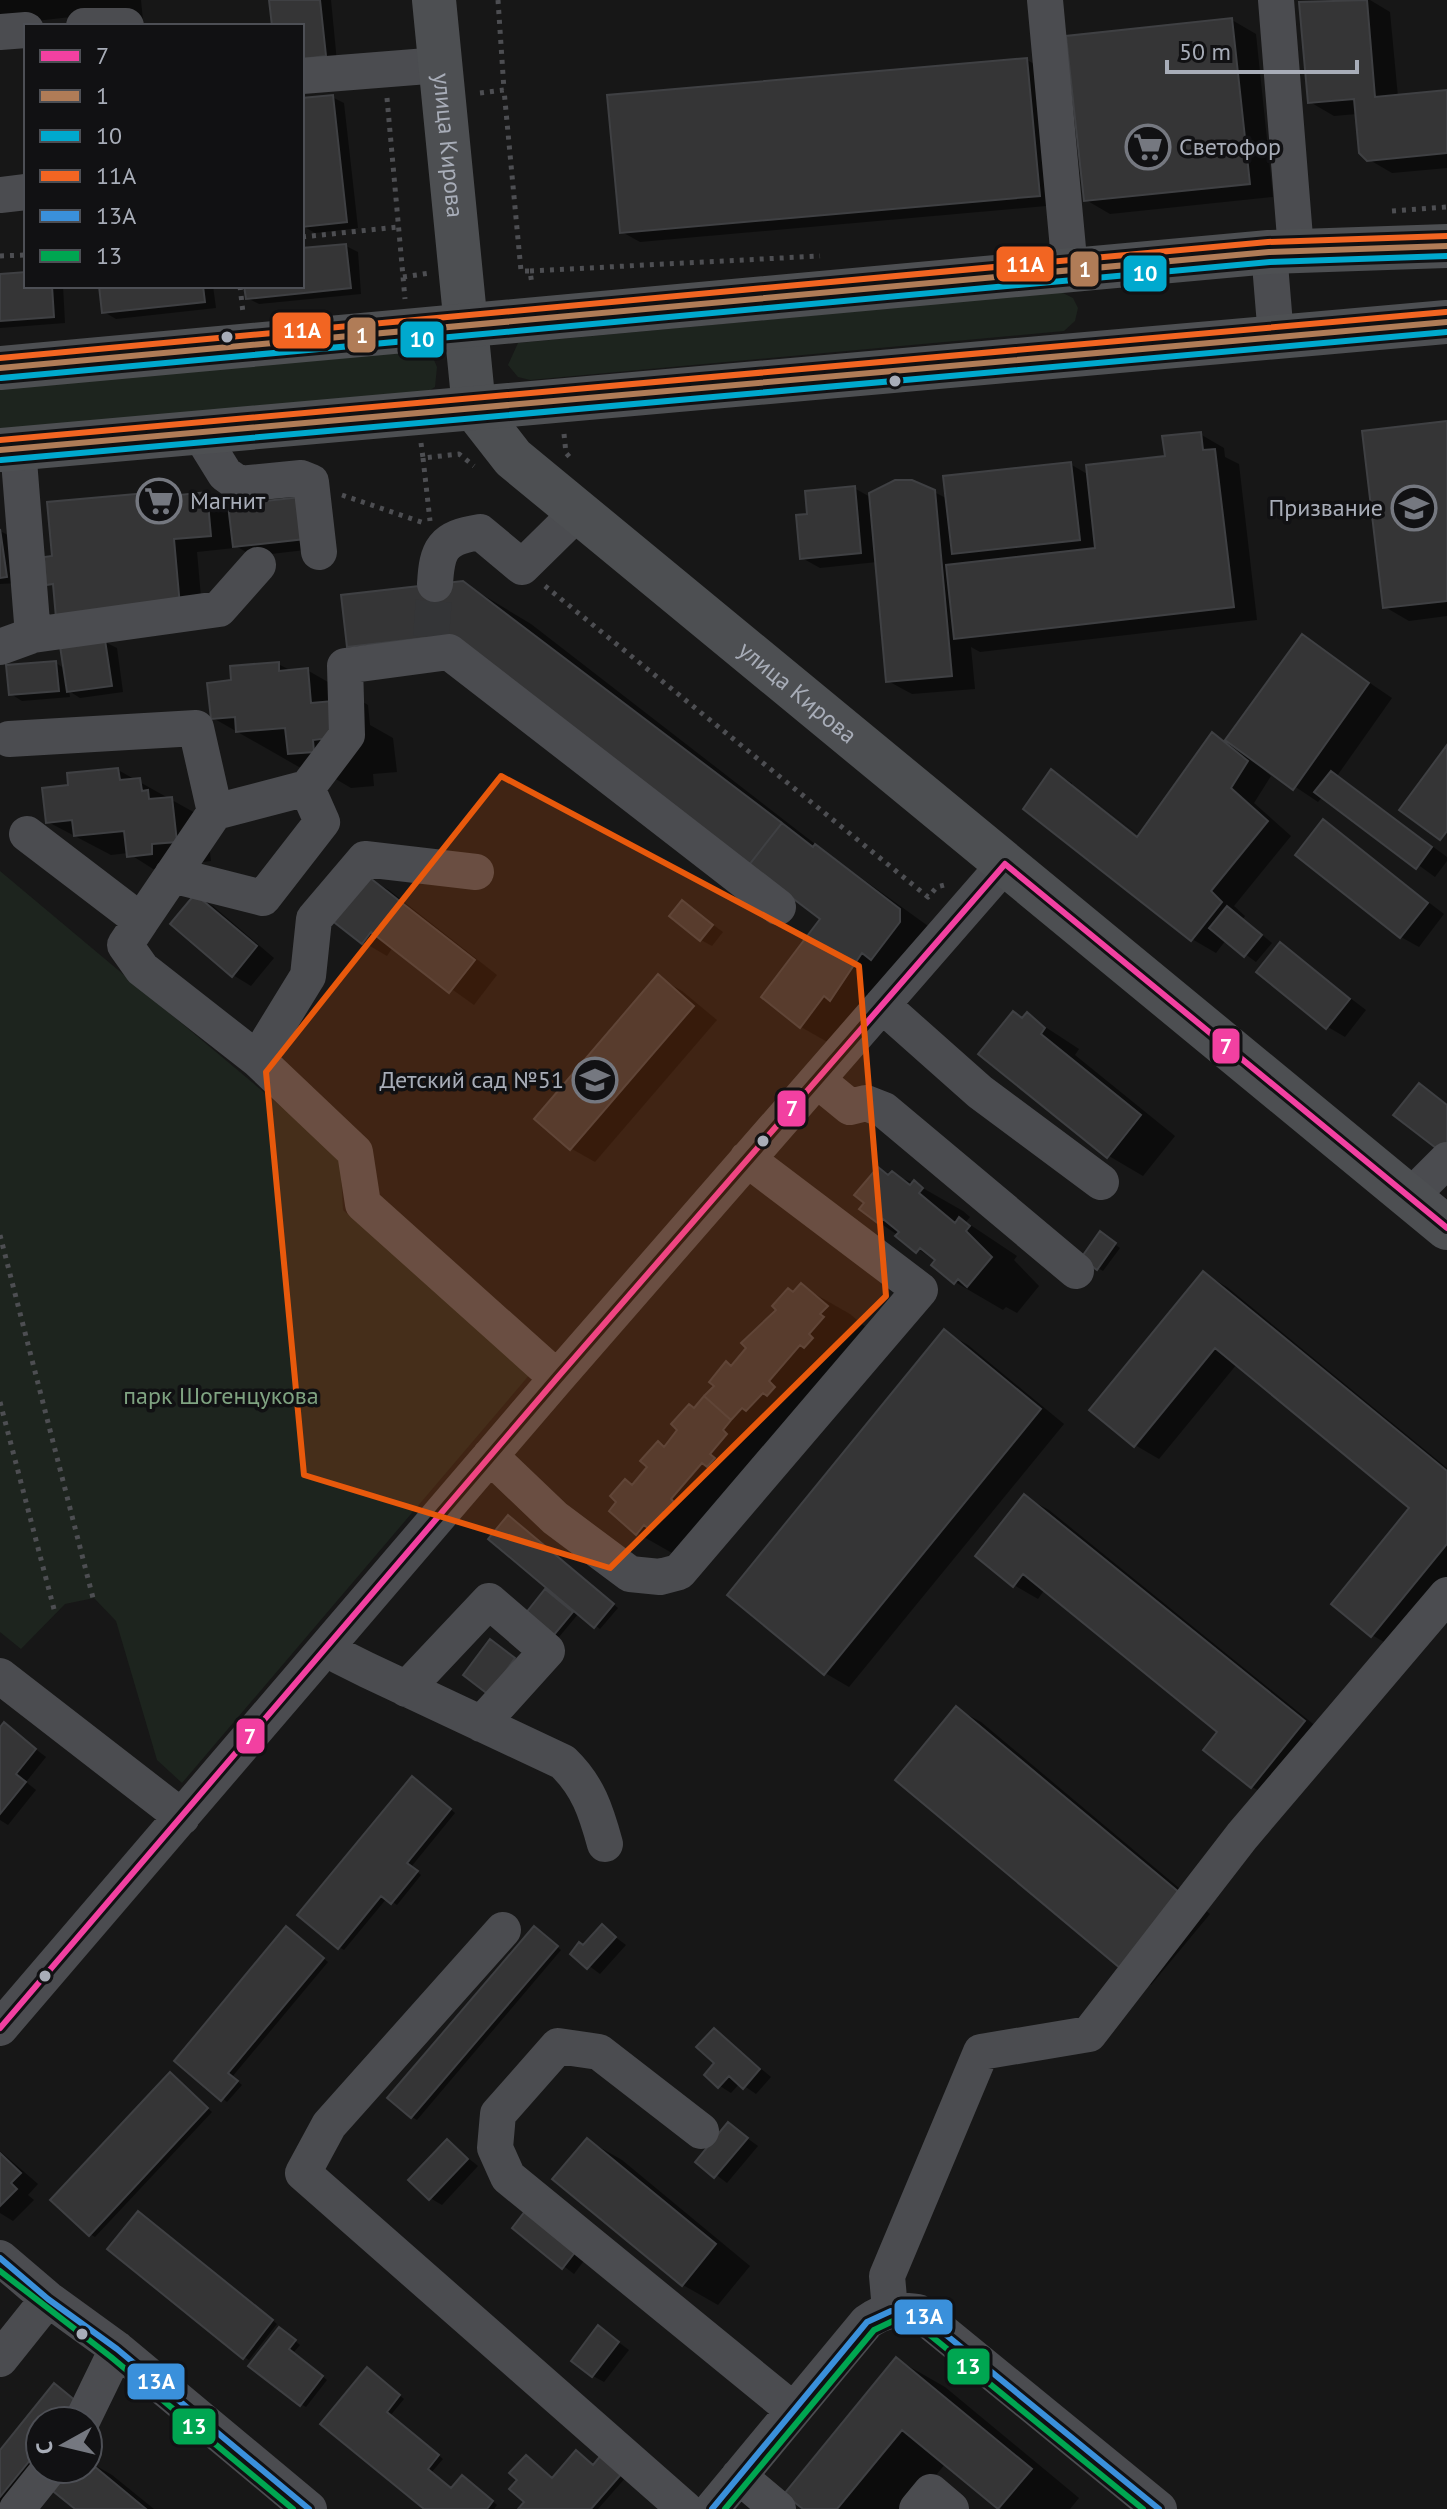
<svg xmlns="http://www.w3.org/2000/svg" width="1447" height="2509" font-family="'PT Sans',sans-serif">
	<style>
		.green { fill: #1d241e }
		.shadow { fill: #0007 }
		.building { fill: #353536; stroke: #3f4043; stroke-width: 2 }
		.lines { fill: none; stroke-linecap: round; stroke-linejoin: round }
		.minor-tunnel { stroke: #343537; stroke-width: 36; stroke-dasharray: 36 18; stroke-linecap: butt }
		.path { stroke: #4d4e52; stroke-width: 5; stroke-dasharray: 4 6; stroke-linecap: butt }
		.minor { stroke: #4b4c50; stroke-width: 36 }
		.major { stroke: #4d4f52; stroke-width: 44 }
		.bus-1-casing { stroke: #111113; stroke-width: 12 }
		.bus-2-casing { stroke: #111113; stroke-width: 12 }
		.bus-3-casing { stroke: #111113; stroke-width: 12 }
		.bus-4-casing { stroke: #111113; stroke-width: 12 }
		.bus-5-casing { stroke: #111113; stroke-width: 12 }
		.bus-6-casing { stroke: #111113; stroke-width: 12 }
		.bus-1 { stroke: #f240a1; stroke-width: 6 }
		.bus-2 { stroke: #b07c57; stroke-width: 6 }
		.bus-3 { stroke: #00a9ce; stroke-width: 6 }
		.bus-4 { stroke: #f26522; stroke-width: 6 }
		.bus-5 { stroke: #3a90db; stroke-width: 6 }
		.bus-6 { stroke: #00a651; stroke-width: 6 }
		.marked { fill: #e8590c; fill-opacity: 0.2; stroke: #e8590c; stroke-width: 6; stroke-linejoin: round }
		.bus-dot { fill: #a8adb8; stroke: #111113; stroke-width: 3 }
		.labels { text-anchor: middle; stroke-width: 7; stroke-linejoin: round; paint-order: stroke }
		.street-label { font-size: 24px; fill: #a8adb8; stroke: #111113 }
		.poi-label { font-size: 24px; fill: #a8adb8; stroke: #111113; text-anchor: start }
		.park-label { font-size: 24px; fill: #7fa381; stroke: #111113 }
		.line-badge { stroke: #111113; stroke-width: 3 }
		.badge-label { font-size: 22px; text-anchor: middle; font-weight: bold; fill: #fff }
	</style>
	<rect width="100%" height="100%" fill="#171717"/>
	<!-- green -->
	<path class="green" d="M1061,292l12,6 5,10 -3,13 -11,10 -534,49 -12,-3 -10,-12 10,-22z
		M417,348l14,5 6,14 -2,20 -13,8 -422,39v-45z
		M0,871l340,285 3,54 188,163 -349,410 -25,-23 -41,-139 -22,-23 -29,6 -44,45 -21,-17z"/>
	<!-- shadow -->
	<path class="shadow" d="M0,0h141l2,20 -23,2 -49,-5 -71,8z
		M271,0h60l6,62 -35,4v-40h-28z
		M1341,0h29l20,12 8,85 49,-5v76l-55,5 -24,-14 -11,-45 -23,2 -24,-14 -9,-98z
		M1232,20l24,14 17,163 -163,17 -24,-14z
		M1027,60l18,10 12,135 -417,37 -18,-10z
		M332,97l12,6 14,125 -43,5 -12,-7 -1,-12v-114z
		M346,246l12,6 3,42 -102,10 -12,-6 -1,-12h56v-36z
		M26,274v12h37l2,37 -65,5v-52z
		M101,286h112l3,22 -100,11 -12,-7z
		M1447,423v193l-38,5 -24,-14z
		M1200,434l24,14 1,9 14,7 18,156 -277,32 -9,-5 4,42 -63,5 -24,-13 -11,-119 -57,6 -18,-10 7,-42 45,-28 18,10 62,-6 14,7 122,-35 19,11 78,-17z
		M169,493l8,4 29,-3 116,54 -69,8 -19,-11v3l-37,4 6,67 -155,-36z
		M0,531l14,7 4,45 -18,1z
		M463,583l68,41 297,230 107,77 -99,116 -35,-20 22,-108 -333,-256 -93,11 -48,-28z
		M1302,637l90,61 -55,78 110,81v4l-12,16 -112,-81 -5,6 -52,-35 -2,3 7,6 -17,27 37,33 -57,70 11,10 -2,3 29,24 -16,19 -30,-22 -10,13 -24,-14 -140,-167 20,11v5l72,56 2,-3 -72,-56 66,51 73,-101 13,7z
		M105,642l12,6 6,44 -43,6 -11,-7 1,6 -48,4 -11,-7 45,-31 9,6z
		M278,664l14,7 15,-1 61,35 2,20 23,13 4,34 -24,2 1,12 -23,2 -39,-23 -13,2 -86,-49 21,-36z
		M118,770l88,49 5,42 -25,3 -22,12 -36,-23 -17,2 -63,-33 22,-35z
		M1323,822l121,92 -25,33 -18,-10z
		M365,877l24,13 108,85 -23,30 -81,-58 -6,9 -24,-14z
		M195,896l18,10 61,52 -23,28 -18,-11 -61,-51z
		M682,902l41,30 -11,14 -11,-6z
		M1280,945l86,65 -21,27 -17,-10z
		M658,977l24,14 35,29 -122,142 -23,-13 -35,-30z
		M1027,1015l52,34 -4,6 100,81 -32,40 -34,-20 -85,-137z
		M878,1169l36,14 49,28 7,6 -4,5 51,34 -3,4 25,26 -22,27 -11,-6 -3,3 -48,-28 -18,-20 -57,-39z
		M1105,1237l15,11 -17,23 -5,-3z
		M1203,1273l24,14 220,181v119l-51,62 -24,-14 40,-127 -175,-144 -78,95 -24,-14z
		M801,1286l49,28 25,21 -189,226 -49,-28 -18,-31 7,-21 8,5z
		M945,1332l23,13 96,79 -215,263 -24,-14z
		M1025,1497l24,13 279,226 -52,64 -24,-13 -32,-56 -175,-142 -7,10 -24,-14z
		M514,1520l104,88 -18,21 -21,-16 -20,24 -5,-3 -8,-42 16,7z
		M957,1709l24,13 229,192 -59,71 -24,-14z
		M4,1725l42,32 -20,25 10,8 -28,35 -8,-5v-90z
		M417,1781l38,32 -44,54 10,8 -24,30 -10,-7 -43,52 -5,-3z
		M602,1927l24,18 -26,29 -28,-21 12,-6z
		M292,1932l36,30 -96,115 10,8 -15,17 -51,-41z
		M539,1932l22,18 -144,170 -5,-3 -22,-19z
		M714,2030l57,47 -15,17 -16,-11 -9,10 -11,-7z
		M170,2074l42,38 -117,125 -5,-3z
		M729,2125l29,21 -31,37 -29,-22z
		M587,2140l35,20 128,106 -32,39 -35,-20z
		M447,2141l31,25 -36,39 -12,-7z
		M0,2151l38,33 -10,11 6,5 -21,21 -13,-8z
		M143,2216l134,108 -28,36 -5,-3z
		M514,2228l72,30 -12,16z
		M599,2328l30,22 -25,32 -11,-6z
		M284,2332l16,13 -7,8 34,27 -21,27 -5,-3z
		M896,2359l49,28 134,111 -9,11h-68l-56,-46 -38,46h-102z
		M372,2373l32,26 -14,17 53,43 -12,14 21,17 15,-9 30,24 -3,4h-67l-104,-85z
		M59,2389l10,32h-29v35l-40,50v-53z
		M88,2461l24,14 42,34h-75z
		M594,2467l33,9 -29,33h-77z"/>
	<!-- building -->
	<path class="building" d="M269,0h51l6,56 -24,3v-33h-30z
		M1367,0l8,97 72,-7v63l-80,8 -8,-8 -5,-54 -46,4 -9,-101z
		M1232,18l18,166 -166,17 -18,-165z
		M1027,58l13,138 -420,37 -13,-138z
		M333,95l14,127 -45,5v-129z
		M346,244l5,44 -105,11 -2,-13h58v-38z
		M26,272v14h26l2,31 -54,4v-47z
		M99,286h104l2,16 -103,11z
		M1447,421v180l-64,7 -21,-177z
		M1201,432l2,18 12,-1 19,158 -280,32 -8,-74 149,-17 -9,-83 79,-9 -3,-20z
		M1071,462l9,78 -128,14 -9,-78z
		M895,480h17l23,10 17,186 -66,6 -17,-189z
		M855,486l6,67 -61,6 -4,-44 11,-1 -2,-23z
		M169,491l1,5 37,-4 4,44 -37,3 6,67 -124,12 -3,-34 -7,1 -2,-28 8,-1 -5,-54z
		M301,497l4,42 -72,8 -5,-42z
		M0,529l7,48 -7,1z
		M463,581l319,242 -33,42 -299,-230 -103,12 -6,-52z
		M1302,634l67,49 -76,107 -68,-50z
		M105,640l7,46 -45,6 -7,-46z
		M56,661l3,30 -50,4 -3,-30z
		M279,662v9l29,-3 3,35 22,-2 4,36 -24,3 1,12 -26,2 -3,-26 -49,4 -1,-15 -24,2 -4,-36 24,-3 -1,-14z
		M1212,732l36,29 -17,27 37,33 -57,70 11,11 -31,39 -168,-132 28,-40 86,68z
		M1447,745v86l-7,9 -41,-30z
		M118,768l2,12 20,-2 2,13 6,-1 1,9 23,-2 5,45 -25,2v10l-25,3 -3,-26 -50,5 -2,-16 -26,3 -4,-35 26,-3 -1,-12z
		M1331,771l101,76 -16,22 -102,-77z
		M1323,819l105,84 -28,35 -105,-83z
		M782,823l31,24 2,-3 85,65v13l-29,38 -9,-7 -32,48 -6,-5 -24,32 -39,-31 59,-78 -71,-54z
		M365,874l110,86 -26,33 -78,-61 -9,12 -32,-25z
		M195,894l62,52 -25,31 -62,-53z
		M682,900l31,25 -13,16 -31,-25z
		M1227,906l35,29 -18,22 -35,-29z
		M1280,942l70,57 -24,30 -70,-57z
		M658,974l36,32 -124,144 -36,-31z
		M1013,1011l9,7 5,-6 18,16 -4,6 100,81 -34,43 -129,-104z
		M1419,1083l28,22v40l-6,7 -48,-37z
		M878,1167l10,8 4,-4 18,14 4,-5 9,8 -4,5 36,30 4,-6 11,9 -4,5 26,26 -25,30 -9,-8 -4,5 -23,-19 4,-5 -15,-12 -4,5 -21,-17 4,-4 -16,-13 -4,5 -20,-15 5,-6 -10,-8z
		M1100,1231l16,12 -19,27 -16,-12z
		M1203,1271l244,200v73l-76,93 -40,-33 78,-96 -194,-160 -81,99 -45,-37z
		M801,1283l27,23 -8,8 4,3 -15,17 4,4 -9,10 -4,-3 -31,36 6,6 -8,9 -4,-3 -17,18 -4,-3 -11,12 -27,-24 10,-10 -5,-4 17,-21 5,5 15,-18 -5,-5 35,-33 -4,-4 16,-18 5,4z
		M944,1329l97,80 -217,266 -97,-80z
		M704,1396l27,24 -8,10 4,4 -17,20 5,4 -8,9 -5,-4 -31,36 5,5 -9,10 -4,-2 -14,17 -5,-4 -8,10 -27,-24 7,-9 -6,-6 15,-17 7,6 15,-18 -7,-6 18,-20 6,6 13,-17 -6,-6 18,-20 5,4z
		M1024,1494l281,227 -54,67 -48,-38 14,-18 -194,-158 -10,13 -38,-31z
		M508,1515l106,89 -20,24 -106,-89z
		M545,1589l28,23 -20,24 -28,-22z
		M490,1639l25,19 -26,37 -26,-20z
		M956,1706l231,193 -61,74 -231,-193z
		M4,1722l32,27 -20,25 10,8 -26,32v-87z
		M412,1776l39,33 -44,54 11,8 -27,33 -10,-8 -43,53 -41,-34z
		M602,1924l14,13 -29,32 -17,-15 9,-12 4,3z
		M286,1926l38,32 -96,115 10,8 -17,20 -47,-40z
		M534,1926l24,20 -147,172 -24,-20z
		M714,2028l46,41 -17,20 -14,-13 -11,12 -14,-13 10,-12 -18,-16z
		M170,2072l38,36 -119,128 -39,-36z
		M728,2122l20,16 -34,40 -19,-16z
		M587,2138l129,106 -34,42 -130,-107z
		M447,2139l21,20 -39,41 -21,-20z
		M0,2153l21,20 -10,10 6,6 -17,17z
		M526,2210l50,41 -14,18 -50,-41z
		M138,2211l135,109 -30,39 -136,-110z
		M598,2325l21,17 -27,35 -21,-16z
		M279,2327l17,13 -7,9 34,27 -23,30 -52,-40z
		M896,2357l136,112 -34,40 -96,-79 -65,79h-34l-19,-15z
		M367,2367l33,28 -13,17 52,43 -11,14 23,19 11,-13 31,26 -6,8h-63l-104,-85z
		M54,2383l23,19 -15,19h-22v27l-40,49v-47z
		M576,2450l17,15 9,-11 21,18 -32,37h-73l6,-7 -15,-13 8,-9 -8,-7 17,-18 26,23z
		M88,2461l58,48h-71l-27,-22 15,-18h25z"/>
	<g class="lines">
		<!-- minor-tunnel -->
		<path class="minor-tunnel" d="M431,637l4,-53"/>
		<!-- path -->
		<path class="path" d="M498,0l6,90
			M480,93l24,-3 17,181h9l2,14
			M387,98l18,201
			M1392,211l55,-4
			M302,237l96,-10
			M0,256l26,-1
			M530,271l290,-15
			M403,277l27,-4
			M240,286l3,27
			M564,434l2,19 7,8
			M421,443l2,15 36,-4 15,12
			M423,458l7,63
			M342,495l85,29
			M545,586l383,311 9,-10 11,-3
			M0,1235l93,363
			M0,1402l55,211"/>
		<!-- minor -->
		<path class="minor" d="M1045,0l25,270
			M1276,0l20,250
			M84,26h42
			M0,32l26,-2
			M302,76l138,-11
			M0,195l26,-3
			M1269,252l7,85
			M199,432l26,42 14,10 62,-6 10,4 8,70
			M18,448l15,187 186,-26 39,-44
			M435,584c2,-35 7,-46 45,-52l42,35 57,-56
			M0,647l33,-12
			M9,739l187,-11 19,84
			M27,834l114,87 -16,24 17,24 115,90 98,93 8,52 194,174
			M172,875l91,23 59,-76 -15,-34
			M141,921l74,-109 92,-24 40,-53 -2,-69 104,-14 329,255
			M882,1005l98,87 121,90
			M257,1059l51,-83 6,-57 51,-60 111,13
			M817,1080l33,27 16,-4 18,7 192,161
			M1410,1197l37,-37
			M490,1456l65,62 75,56 30,3 19,-5 241,-282 -173,-131
			M329,1645l12,12 26,13 196,92c25,24 33,49 42,82
			M0,1676l182,141
			M406,1689l83,-88 58,50 -66,73
			M503,1930l-174,195 -26,48 382,336
			M0,2028l557,-650 448,-514
			M701,2131l-102,-79 -41,-6 -60,68 -3,34 13,29 285,233
			M0,2258l48,41 69,50 192,160
			M890,2310l-3,-34 94,-224 108,-18 153,-198 205,-241
			M0,2359l48,-60
			M82,2421l35,-72
			M739,2476l39,33
			M17,2509l32,-40
			M712,2509l155,-187c18,-13 30,-13 51,-10l241,197
			M917,2509l14,-17 20,17"/>
		<!-- major -->
		<g class="major">
			<path id="s1" d="M434,0l40,408 39,50 934,770"/>
			<path d="M0,368l1269,-116 178,-6"/>
			<path d="M0,450l1447,-128"/>
		</g>
		<!-- bus-1 casing -->
		<g class="bus-1-casing">
			<path id="bus-1" d="M1005,864l442,364
				M0,2028l557,-650 448,-514"/>
		</g>
		<!-- bus-2 casing -->
		<g class="bus-2-casing">
			<path id="bus-2" d="M0,368l1269,-116 178,-6
				M0,450l1447,-128"/>
		</g>
		<!-- bus-3 casing -->
		<g class="bus-3-casing">
			<path id="bus-3" d="M1,378l1269,-116 177,-6
				M1,460l1446,-128"/>
		</g>
		<!-- bus-4 casing -->
		<g class="bus-4-casing">
			<path id="bus-4" d="M0,358l1268,-116 179,-6
				M0,440l1446,-128"/>
		</g>
		<!-- bus-5 casing -->
		<g class="bus-5-casing">
			<path id="bus-5" d="M0,2258l48,41 69,50 192,160
				M712,2509l155,-187 24,-11 27,1 241,197"/>
		</g>
		<!-- bus-6 casing -->
		<g class="bus-6-casing">
			<path id="bus-6" d="M0,2271l111,86 182,152
				M725,2509l149,-179 19,-9 21,1 229,187"/>
		</g>
		<!-- bus-1 -->
		<use href="#bus-1" class="bus-1"/>
		<!-- bus-2 -->
		<use href="#bus-2" class="bus-2"/>
		<!-- bus-3 -->
		<use href="#bus-3" class="bus-3"/>
		<!-- bus-4 -->
		<use href="#bus-4" class="bus-4"/>
		<!-- bus-5 -->
		<use href="#bus-5" class="bus-5"/>
		<!-- bus-6 -->
		<use href="#bus-6" class="bus-6"/>
	</g>
	<!-- marked area -->
	<path class="marked" d="M501,776l358,190 27,330 -276,272 -306,-93 -38,-403z"/>
	<!-- icons -->
	<defs>
		<g id="supermarket-ring" transform="scale(2.3)"><circle r="9.5" fill="#111113" stroke="#757880" stroke-width="1.5"/><path d="M-6-5.5h2.5l.6 2H6L4.5 2H-2.5L-4.4-4H-6ZM-1.5 3.2a1.3 1.3 0 1 0 .1 0ZM3 3.2a1.3 1.3 0 1 0 .1 0Z" fill="#757880"/></g>
		<g id="university-ring" transform="scale(2.3)"><circle r="9.5" fill="#111113" stroke="#757880" stroke-width="1.5"/><path d="M0-5L7-2L0 1L-7-2ZM-4 1L0 2.5L4 1V4Q0 6-4 4Z" fill="#757880"/></g>
		<g id="school-ring" transform="scale(2.3)"><circle r="9.5" fill="#111113" stroke="#757880" stroke-width="1.5"/><path d="M0-5L7-2L0 1L-7-2ZM-4 1L0 2.5L4 1V4Q0 6-4 4Z" fill="#757880"/></g>
	</defs>
	<g fill-rule="evenodd">
		<use href="#supermarket-ring" x="1148" y="147"/>
		<use href="#supermarket-ring" x="159" y="501"/>
		<use href="#university-ring" x="1414" y="508"/>
		<use href="#school-ring" x="595" y="1080"/>
	</g>
	<!-- markers -->
	<g class="bus-dot">
		<circle cx="227" cy="337" r="7"/>
		<circle cx="895" cy="381" r="7"/>
		<circle cx="763" cy="1141" r="7"/>
		<circle cx="45" cy="1976" r="7"/>
		<circle cx="82" cy="2334" r="7"/>
	</g>
	<g class="labels">
		<!-- street labels -->
		<g class="street-label">
			<text dy="8" stroke="none"><textPath href="#s1" startOffset="146">улица Кирова</textPath></text>
			<text dy="8" stroke="none"><textPath href="#s1" startOffset="842">улица Кирова</textPath></text>
		</g>
		<!-- poi labels -->
		<g class="poi-label">
			<text x="1179" y="155">Светофор</text>
			<text x="190" y="509">Магнит</text>
			<text x="1383" y="516" text-anchor="end">Призвание</text>
			<text x="564" y="1088" text-anchor="end">Детский сад №51</text>
		</g>
		<!-- park labels -->
		<g class="park-label">
			<text x="221" y="1404">парк Шогенцукова</text>
		</g>
	</g>
	<g class="line-badge">
		<rect x="995" y="245" width="60" height="38" rx="8" fill="#f26522"/>
		<rect x="1069" y="250" width="31" height="38" rx="8" fill="#b07c57"/>
		<rect x="1122" y="254" width="46" height="39" rx="8" fill="#00a9ce"/>
		<rect x="271" y="311" width="61" height="39" rx="8" fill="#f26522"/>
		<rect x="346" y="316" width="31" height="38" rx="8" fill="#b07c57"/>
		<rect x="399" y="320" width="46" height="39" rx="8" fill="#00a9ce"/>
		<rect x="1211" y="1027" width="30" height="38" rx="8" fill="#f240a1"/>
		<rect x="776" y="1089" width="31" height="39" rx="8" fill="#f240a1"/>
		<rect x="235" y="1717" width="31" height="38" rx="8" fill="#f240a1"/>
		<rect x="893" y="2298" width="61" height="38" rx="8" fill="#3a90db"/>
		<rect x="946" y="2347" width="45" height="39" rx="8" fill="#00a651"/>
		<rect x="126" y="2362" width="60" height="39" rx="8" fill="#3a90db"/>
		<rect x="171" y="2407" width="46" height="39" rx="8" fill="#00a651"/>
	</g>
	<g class="badge-label">
		<text x="1025" y="272">11А</text>
		<text x="1085" y="277">1</text>
		<text x="1145" y="281">10</text>
		<text x="302" y="338">11А</text>
		<text x="362" y="343">1</text>
		<text x="422" y="347">10</text>
		<text x="1226" y="1054">7</text>
		<text x="792" y="1116">7</text>
		<text x="250" y="1744">7</text>
		<text x="924" y="2324">13А</text>
		<text x="968" y="2374">13</text>
		<text x="156" y="2389">13А</text>
		<text x="194" y="2434">13</text>
	</g>
	<!-- legend -->
	<rect x="24" y="24" width="280" height="264" fill="#111113" stroke="#4d4f55" stroke-width="2"/>
	<rect x="40" y="50" width="40" height="12" fill="#f240a1" stroke="#4d4f55" stroke-width="2"/>
	<text x="96" y="64" font-size="24" fill="#a8adb8">7</text>
	<rect x="40" y="90" width="40" height="12" fill="#b07c57" stroke="#4d4f55" stroke-width="2"/>
	<text x="96" y="104" font-size="24" fill="#a8adb8">1</text>
	<rect x="40" y="130" width="40" height="12" fill="#00a9ce" stroke="#4d4f55" stroke-width="2"/>
	<text x="96" y="144" font-size="24" fill="#a8adb8">10</text>
	<rect x="40" y="170" width="40" height="12" fill="#f26522" stroke="#4d4f55" stroke-width="2"/>
	<text x="96" y="184" font-size="24" fill="#a8adb8">11А</text>
	<rect x="40" y="210" width="40" height="12" fill="#3a90db" stroke="#4d4f55" stroke-width="2"/>
	<text x="96" y="224" font-size="24" fill="#a8adb8">13А</text>
	<rect x="40" y="250" width="40" height="12" fill="#00a651" stroke="#4d4f55" stroke-width="2"/>
	<text x="96" y="264" font-size="24" fill="#a8adb8">13</text>
	<!-- north arrow -->
	<g transform="translate(64 2445) rotate(262)"><circle r="38" fill="#111113" stroke="#4d4f55" stroke-width="2"/>
	<path d="M0-6L14 30L0 20L-14 30Z" fill="#757880"/>
	<text y="-12" font-size="22" font-weight="bold" text-anchor="middle" fill="#a8adb8">С</text>
	</g>
	<!-- scale -->
	<path d="M1167 60v12h190v-12" fill="none" stroke="#a8adb8" stroke-width="4"/>
	<text x="1179" y="60" font-size="24" fill="#a8adb8" stroke="#111113" stroke-width="6" paint-order="stroke">50 m</text>
</svg>
